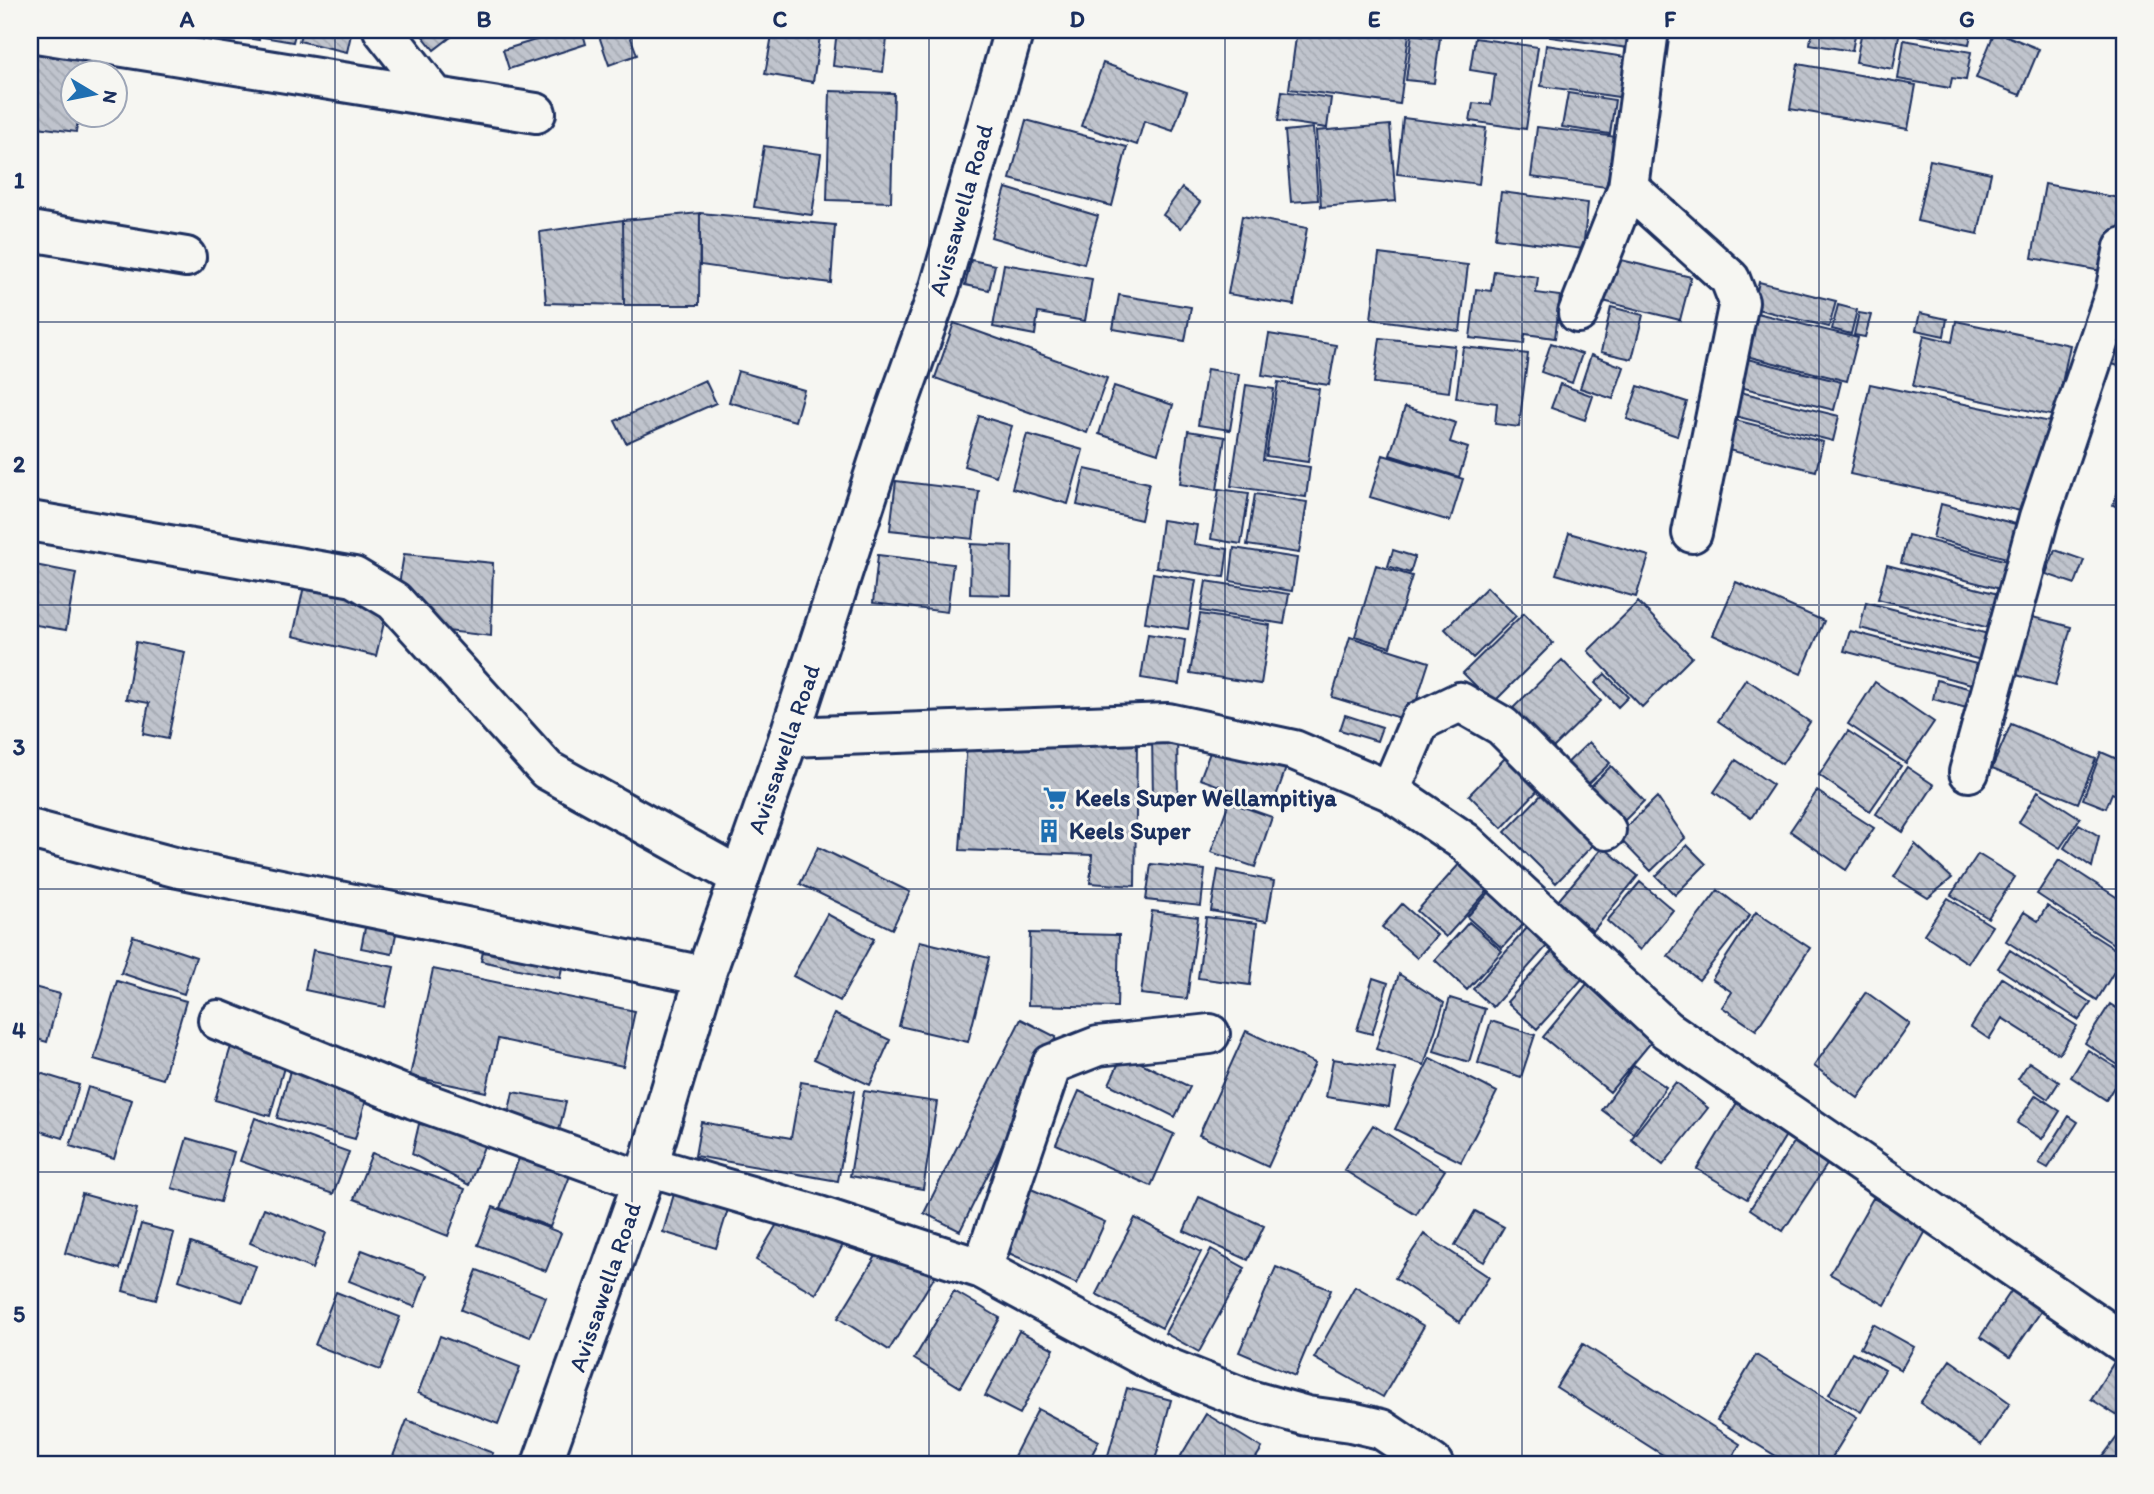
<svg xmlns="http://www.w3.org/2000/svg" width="2154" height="1494" font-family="Itim,sans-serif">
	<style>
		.building { fill: url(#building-back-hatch); stroke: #1b2f5e; stroke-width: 2 }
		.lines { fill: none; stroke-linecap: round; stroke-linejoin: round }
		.minor-casing { stroke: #1b2f5e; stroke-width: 44 }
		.major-casing { stroke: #1b2f5e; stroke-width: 44 }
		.minor { stroke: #f6f6f2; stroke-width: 38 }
		.major { stroke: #f6f6f2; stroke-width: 38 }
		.grid { fill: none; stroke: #1b2f5e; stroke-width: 2; stroke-opacity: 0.55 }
		.labels { text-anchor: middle; stroke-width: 6; stroke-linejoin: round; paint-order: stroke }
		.street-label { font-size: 24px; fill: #1b2f5e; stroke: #f6f6f2 }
		.poi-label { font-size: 24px; font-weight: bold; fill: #1b2f5e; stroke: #f6f6f2; text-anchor: start }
		.neatline { fill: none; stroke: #1b2f5e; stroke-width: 2.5 }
		.grid-label { font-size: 23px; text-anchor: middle; font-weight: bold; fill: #1b2f5e }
	</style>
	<defs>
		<pattern id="building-back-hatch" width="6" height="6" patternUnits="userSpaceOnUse" patternTransform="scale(1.75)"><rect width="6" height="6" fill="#c0c4cd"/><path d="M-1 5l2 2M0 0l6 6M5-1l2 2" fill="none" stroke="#a4a9b2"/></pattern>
	</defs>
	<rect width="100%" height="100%" fill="#f6f6f2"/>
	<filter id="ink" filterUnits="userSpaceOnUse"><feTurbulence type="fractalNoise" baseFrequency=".0143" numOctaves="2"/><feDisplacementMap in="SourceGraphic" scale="14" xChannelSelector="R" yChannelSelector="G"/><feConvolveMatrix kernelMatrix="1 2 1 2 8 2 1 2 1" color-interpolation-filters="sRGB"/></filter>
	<g filter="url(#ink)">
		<!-- building -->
		<path class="building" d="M228,30h32l-1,10 -32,-5z
			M264,30h32l-3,12 -30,-5z
			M302,30h50l-5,22 -48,-11z
			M418,30h42l-26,20z
			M568,30h14l4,14 -77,25 -6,-19z
			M597,30h31l9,25 -28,10z
			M773,30h48l-8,52 -48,-8z
			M837,30h51l-5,42 -50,-6z
			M1075,30h25l-2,7z
			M1297,30h80l32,4 -9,70 -111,-15z
			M1551,30h94l-3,20 -92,-13z
			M1812,30h44l-4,21 -42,-7z
			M1862,30h38l-7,39 -37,-7z
			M1906,30h66l-3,14 -64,-11z
			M1995,31l44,18 -19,46 -44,-17z
			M1412,34l28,4 -6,45 -28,-3z
			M30,36l59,9 -4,29h-11v42h5l-3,16 -46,-6z
			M1475,38l63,9 -12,82 -56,-8 3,-18 18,2 4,-31 -25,-4z
			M1904,40l67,12 -5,28 -14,-2 -2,10 -52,-9z
			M1546,45l86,13 -6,40 -85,-12z
			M1103,63l84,29 -14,39 -29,-10 -7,24 -56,-19z
			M1798,64l118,21 -8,44 -118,-20z
			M830,91l64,2 -3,109 -64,-2z
			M1282,91l49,7 -4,30 -49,-7z
			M1568,93l47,7 -5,34 -48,-7z
			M1403,118l83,10 -7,56 -82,-10z
			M1026,120l101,27 -15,59 -102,-27z
			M1390,125l6,76 -75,6 -5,-76z
			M1537,127l80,10 -11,50 -75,-10z
			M1313,128l5,72 -27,2 -6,-71z
			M764,146l57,8 -9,61 -58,-8z
			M1930,160l61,13 -13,61 -61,-13z
			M2045,184l79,15 -12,74 -80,-15z
			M1006,188l92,28 -14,48 -93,-27z
			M1182,188l18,14 -19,26 -18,-13z
			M1501,192l87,11 -5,46 -88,-11z
			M700,213l-1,92h-75l-1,-85z
			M700,213l135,12 -4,58 -131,-18z
			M1242,216l65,12 -13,77 -66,-11z
			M623,220l1,85 -78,-2 -6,-71z
			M1379,254l89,11 -8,66 -89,-12z
			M1613,258l78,19 -11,43 -77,-19z
			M971,260l24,5 -6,25 -24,-5z
			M1004,264l88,15 -7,42 -47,-8 -3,22 -42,-8z
			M1494,271l44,6 -2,16 24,3 -5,42 -30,-4 -1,10 -54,-6 6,-49 15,2z
			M1759,282l77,19 -7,26 -76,-19z
			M1119,295l72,12 -6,34 -72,-12z
			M1838,305l19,5 -6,24 -19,-5z
			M1611,307l32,8 -11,44 -31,-7z
			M1753,312l105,26 -11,43 -105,-26z
			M1859,313l12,2 -6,22 -11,-2z
			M1920,313l27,6 -3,17 -28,-6z
			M2124,318v50l-26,-9z
			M1956,321l114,24 -15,71 -142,-30 11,-51 28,7z
			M954,323l153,55 -20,55 -152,-55z
			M1269,334l67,11 -7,40 -67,-10z
			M1380,338l75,8 -6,46 -75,-9z
			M1551,343l31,11 -10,29 -31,-11z
			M1463,347l65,7 -9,73 -24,-3 2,-21 -41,-5z
			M1591,355l33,12 -11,32 -33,-11z
			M1743,358l98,24 -7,28 -98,-24z
			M1207,369l32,5 -9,56 -32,-5z
			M738,371l66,19 -9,31 -66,-19z
			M705,380l11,23 -90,40 -11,-22z
			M1278,382l41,7 -11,73 -42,-6z
			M1560,384l33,12 -8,24 -34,-12z
			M1870,384l180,38 -20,91 -180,-39z
			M1246,385l28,4 -11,71 47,7 -4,30 -75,-11z
			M1114,386l59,19 -15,48 -59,-19z
			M1638,386l49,16 -10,34 -50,-17z
			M1736,391l103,25 -6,25 -102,-26z
			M1405,407l51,16 -6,19 18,6 -9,29 -69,-22z
			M979,416l33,10 -16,50 -32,-10z
			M1731,419l92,23 -7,29 -92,-22z
			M1188,431l37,6 -8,53 -37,-6z
			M1027,434l56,16 -15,54 -56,-16z
			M1383,455l80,24 -13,42 -80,-24z
			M1085,469l64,14 -8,37 -64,-15z
			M2124,476v34l-11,-5z
			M896,481l83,10 -6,48 -83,-9z
			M1219,489l30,4 -8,51 -30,-5z
			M1255,494l52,8 -8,51 -52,-8z
			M1941,504l82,22 -9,34 -81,-22z
			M1162,520l35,5 -3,19 34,5 -4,28 -68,-10z
			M1569,533l80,23 -13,41 -80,-23z
			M1908,535l103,27 -7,28 -103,-27z
			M971,544l41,2 -1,49 -41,-1z
			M1234,548l63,10 -5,33 -62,-10z
			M1393,550l22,7 -5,16 -22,-7z
			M2055,550l29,10 -9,24 -29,-10z
			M404,554l89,9 -2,73 -53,-6 -40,-39z
			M878,555l75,9 -6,48 -74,-9z
			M2124,562v36l-6,-1z
			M30,564l46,9 -10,57 -36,-6z
			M1376,565l36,11 -22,71 -35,-11z
			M1887,565l115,30 -9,34 -115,-30z
			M1153,573l43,7 -8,49 -43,-7z
			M1206,581l83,13 -5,30 -83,-13z
			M1736,582l88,39 -23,53 -88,-39z
			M304,586l84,20 -12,50 -83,-20z
			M1487,587l29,29 -43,42 -28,-29z
			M1638,602l54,55 -50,50 -54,-56z
			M1866,602l126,33 -7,26 -125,-33z
			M1524,613l29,30 -60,60 -30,-30z
			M1200,614l70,11 -9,59 -71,-11z
			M2021,614l50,13 -16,59 -49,-14z
			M1850,631l134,35 -5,20 -135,-35z
			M1148,634l37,6 -6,44 -38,-6z
			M1350,637l79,25 -19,59 -78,-24z
			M136,642l49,10 -17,87 -25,-5 6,-31 -23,-4z
			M1562,660l39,41 -51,50 -39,-41z
			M1605,674l23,23 -10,10 -23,-24z
			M1746,679l64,43 -28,42 -64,-43z
			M1937,680l42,11 -5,19 -41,-11z
			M1875,682l59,40 -28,41 -58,-39z
			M1345,715l37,12 -5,14 -37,-11z
			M2011,724l85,35 -18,44 -86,-35z
			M1848,731l53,35 -31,45 -51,-36z
			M1152,733h25l1,66 -25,1z
			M1215,739l72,26 -14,40 -73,-26z
			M967,741l170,1 -2,144 -45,-3 2,-28 -132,-5z
			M1589,742l21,21 -26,25 -21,-21z
			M2101,752l23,10v36l-12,-5 -6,15 -23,-9z
			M1507,756l33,32 -38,40 -33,-33z
			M1736,760l37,25 -22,33 -37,-26z
			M1611,766l33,35 -24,24 -34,-34z
			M1907,767l27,18 -31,47 -27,-18z
			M1546,790l51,51 -41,42 -51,-51z
			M1817,791l57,37 -28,42 -56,-39z
			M2038,791l42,27 -20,30 -41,-26z
			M1657,797l28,41 -34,33 -34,-35z
			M1229,802l43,15 -17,50 -44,-15z
			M2079,824l20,12 -7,31 -28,-19z
			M1915,844l37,34 -24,20 -34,-21z
			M1687,845l19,19 -31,31 -19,-19z
			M818,847l92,45 -18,37 -92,-45z
			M1603,847l35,29 -45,55 -35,-30z
			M1978,854l37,23 -27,41 -37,-23z
			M2059,860l65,42v49l-87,-57z
			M1462,861l29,26 -45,50 -29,-26z
			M1151,864l54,6 -4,36 -55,-6z
			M1218,870l56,11 -7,40 -56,-10z
			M1640,882l33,28 -33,40 -33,-29z
			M1494,887l35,31 -27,30 -35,-31z
			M1718,890l32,25 -51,65 -31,-24z
			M1948,898l44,28 -24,37 -44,-29z
			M1402,904l35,31 -20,23 -35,-31z
			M2047,906l77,49 -27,45 -91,-59 18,-29 14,9z
			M1152,911l46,6 -11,82 -46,-5z
			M1756,912l54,36 -54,82 -34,-23 10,-15 -20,-13z
			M827,914l47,25 -34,62 -47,-25z
			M1206,917l51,6 -7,62 -52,-7z
			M367,918l31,6 -6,30 -31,-6z
			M1469,922l33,29 -35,39 -32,-30z
			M1527,928l20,18 -54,61 -20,-18z
			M1030,933l89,2 -2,72 -89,-2z
			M133,936l63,21 -12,37 -63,-21z
			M485,941l79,16 -4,21 -79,-17z
			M920,941l69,17 -21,84 -69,-16z
			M313,950l81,17 -9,40 -80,-17z
			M1553,950l31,27 -47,52 -30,-27z
			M2010,950l81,53 -12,17 -81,-52z
			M433,969l202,42 -12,55 -125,-27 -12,53 -76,-16z
			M1399,974l45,29 -20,62 -48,-16z
			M1373,978l15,5 -16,51 -15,-4z
			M2002,978l75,48 -18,28 -57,-36 -13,21 -18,-12z
			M1591,979l66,56 -47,57 -67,-55z
			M117,981l69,20 -23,78 -69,-20z
			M30,986l30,8 -13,48 -17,-5z
			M1866,992l44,32 -52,74 -44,-32z
			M1450,998l35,11 -16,53 -35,-11z
			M2110,1004l14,9v56l-39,-26z
			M834,1014l56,26 -20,45 -56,-26z
			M1021,1019l35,18 -96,194 -36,-18z
			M1491,1021l44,14 -14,42 -43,-14z
			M1246,1031l69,32 -47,104 -69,-32z
			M235,1033l54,17 -19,66 -55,-16z
			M2088,1050l35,22 -17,28 -35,-23z
			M1123,1054l67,33 -15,30 -66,-33z
			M1430,1058l67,34 -36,70 -66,-33z
			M1333,1059l62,10 -6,38 -63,-10z
			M2029,1062l30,20 -11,17 -30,-20z
			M1634,1065l32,22 -33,46 -31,-23z
			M291,1067l78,22 -14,50 -78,-21z
			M33,1071l46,14 -16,53 -33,-10v-46z
			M801,1082l53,9 -16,90 -143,-25 6,-34 90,16z
			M1676,1082l32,26 -45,57 -32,-26z
			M88,1087l44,13 -18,59 -44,-13z
			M864,1091l73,11 -14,87 -73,-13z
			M1079,1091l95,43 -23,52 -95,-42z
			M513,1092l53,10 -7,28 -52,-10z
			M2036,1095l24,16 -18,28 -25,-16z
			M1738,1101l50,31 -41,67 -50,-30z
			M2069,1116l9,6 -30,46 -9,-5z
			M255,1118l94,34 -16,42 -93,-33z
			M419,1124l69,12 -19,49 -57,-31z
			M1373,1125l72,45 -29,45 -72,-45z
			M187,1138l47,14 -14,50 -48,-14z
			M1797,1138l33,22 -47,71 -33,-22z
			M523,1148l50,20 -23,59 -50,-19z
			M372,1153l93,36 -17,47 -94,-37z
			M676,1187l54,16 -14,45 -53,-16z
			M1029,1188l76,34 -28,62 -75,-34z
			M82,1194l55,15 -17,60 -55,-16z
			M1199,1197l65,29 -16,34 -64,-29z
			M1873,1198l54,31 -42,76 -55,-31z
			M493,1207l68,26 -15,38 -68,-26z
			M264,1208l62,25 -14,36 -62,-26z
			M1475,1211l29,16 -20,35 -29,-17z
			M784,1212l59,33 -27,49 -60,-34z
			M1135,1218l66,34 -39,76 -66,-34z
			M141,1224l33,9 -18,67 -33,-9z
			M1424,1234l65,43 -29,45 -65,-44z
			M191,1243l65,23 -13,36 -64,-22z
			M884,1243l51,33 -46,74 -51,-32z
			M1211,1249l34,19 -46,84 -34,-19z
			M362,1250l65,25 -12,32 -66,-26z
			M1276,1267l55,23 -36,86 -56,-24z
			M477,1270l69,27 -16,40 -69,-27z
			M2016,1284l30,20 -36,53 -30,-20z
			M1355,1286l69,40 -41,71 -69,-39z
			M954,1291l46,27 -40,69 -46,-28z
			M336,1292l64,25 -20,53 -65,-25z
			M1873,1324l41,23 -13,23 -41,-22z
			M1019,1331l35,18 -34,65 -35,-18z
			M440,1336l80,31 -22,57 -80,-31z
			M1583,1344l157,100 -12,20h-51l-121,-77z
			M2121,1351l3,2v67l-33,-21z
			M1852,1352l33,18 -24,42 -32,-18z
			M1756,1355l101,62 -29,47h-39l-72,-44z
			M1950,1360l60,43 -29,42 -61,-42z
			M1127,1388l44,12 -17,64h-28l-19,-5z
			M1038,1409l61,32 -12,23h-77z
			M1206,1414l56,34 -10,16h-76z
			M407,1420l86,33 -5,11h-98z
			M2123,1429l1,35h-19l-5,-4z
			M606,1457l53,7h-54z
			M1550,1457l11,7h-16z"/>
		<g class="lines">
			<!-- minor casing -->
			<g class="minor-casing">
				<path id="minor" d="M383,30l51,65
					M30,32l506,81
					M1628,187l102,92 9,23 -47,231
					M30,231l156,26
					M1578,313l50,-126 21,-157
					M30,521l324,56 40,24 153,169 193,107
					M789,737l379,-14 126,27 96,41 75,51 202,188 457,313
					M1969,772l70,-255 76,-224 9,-46
					M1390,791l30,-70 40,-19 42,24 104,104
					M30,829l148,39 527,108
					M218,1020l196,79 228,82
					M648,1166l171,50 163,53 176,95 88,35 61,17 44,6 30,7 52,35
					M982,1269l70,-205 46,-18 112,-12"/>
			</g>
			<!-- major casing -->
			<g class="major-casing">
				<path id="major" d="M542,1464l106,-298 57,-190 84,-239 98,-302 53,-148 74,-257"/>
			</g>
			<!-- minor -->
			<use href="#minor" class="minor"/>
			<!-- major -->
			<use href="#major" class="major"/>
		</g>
	</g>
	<!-- grid -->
	<path class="grid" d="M335,30v1434M632,30v1434M929,30v1434M1225,30v1434M1522,30v1434M1819,30v1434M30,322h2094M30,605h2094M30,889h2094M30,1172h2094"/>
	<!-- icons -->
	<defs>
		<g id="supermarket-bare" transform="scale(1.89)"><path d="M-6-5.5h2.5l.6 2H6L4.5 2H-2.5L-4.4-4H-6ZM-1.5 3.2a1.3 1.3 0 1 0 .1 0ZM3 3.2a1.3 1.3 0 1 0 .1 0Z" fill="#1f6fb2" stroke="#f6f6f2" stroke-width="2.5" paint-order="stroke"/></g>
		<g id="building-bare" transform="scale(1.89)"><path d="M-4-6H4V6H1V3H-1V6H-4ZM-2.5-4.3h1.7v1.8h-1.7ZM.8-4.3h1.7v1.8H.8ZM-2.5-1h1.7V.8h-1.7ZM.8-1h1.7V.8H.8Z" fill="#1f6fb2" stroke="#f6f6f2" stroke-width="2.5" paint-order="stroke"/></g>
	</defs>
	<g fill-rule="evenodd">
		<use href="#supermarket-bare" x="1055" y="798"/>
		<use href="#building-bare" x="1049" y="831"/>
	</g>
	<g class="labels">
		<!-- street labels -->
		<g class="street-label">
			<text transform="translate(961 210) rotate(-74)" y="8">Avissawella Road</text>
			<text transform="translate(784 749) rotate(-71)" y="8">Avissawella Road</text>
			<text transform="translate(605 1287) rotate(-71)" y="8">Avissawella Road</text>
		</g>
		<!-- poi labels -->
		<g class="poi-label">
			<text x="1075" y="806">Keels Super Wellampitiya</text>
			<text x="1069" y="839">Keels Super</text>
		</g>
	</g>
	<!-- margin -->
	<rect width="2154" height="1494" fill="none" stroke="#f6f6f2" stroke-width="77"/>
	<!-- north arrow -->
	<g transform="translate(94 94) rotate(100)"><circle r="33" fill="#f6f6f2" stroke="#9ea6b7" stroke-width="2"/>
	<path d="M0-5L12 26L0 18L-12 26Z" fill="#1f6fb2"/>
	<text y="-10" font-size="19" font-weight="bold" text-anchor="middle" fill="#1b2f5e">N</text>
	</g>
	<rect x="38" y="38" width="2078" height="1418" class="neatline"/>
	<g class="grid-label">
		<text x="187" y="27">A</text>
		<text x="484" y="27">B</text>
		<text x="780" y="27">C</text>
		<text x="1077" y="27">D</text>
		<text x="1374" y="27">E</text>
		<text x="1670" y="27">F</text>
		<text x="1967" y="27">G</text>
		<text x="19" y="188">1</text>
		<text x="19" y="472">2</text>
		<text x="19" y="755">3</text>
		<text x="19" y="1038">4</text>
		<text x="19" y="1322">5</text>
	</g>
</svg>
